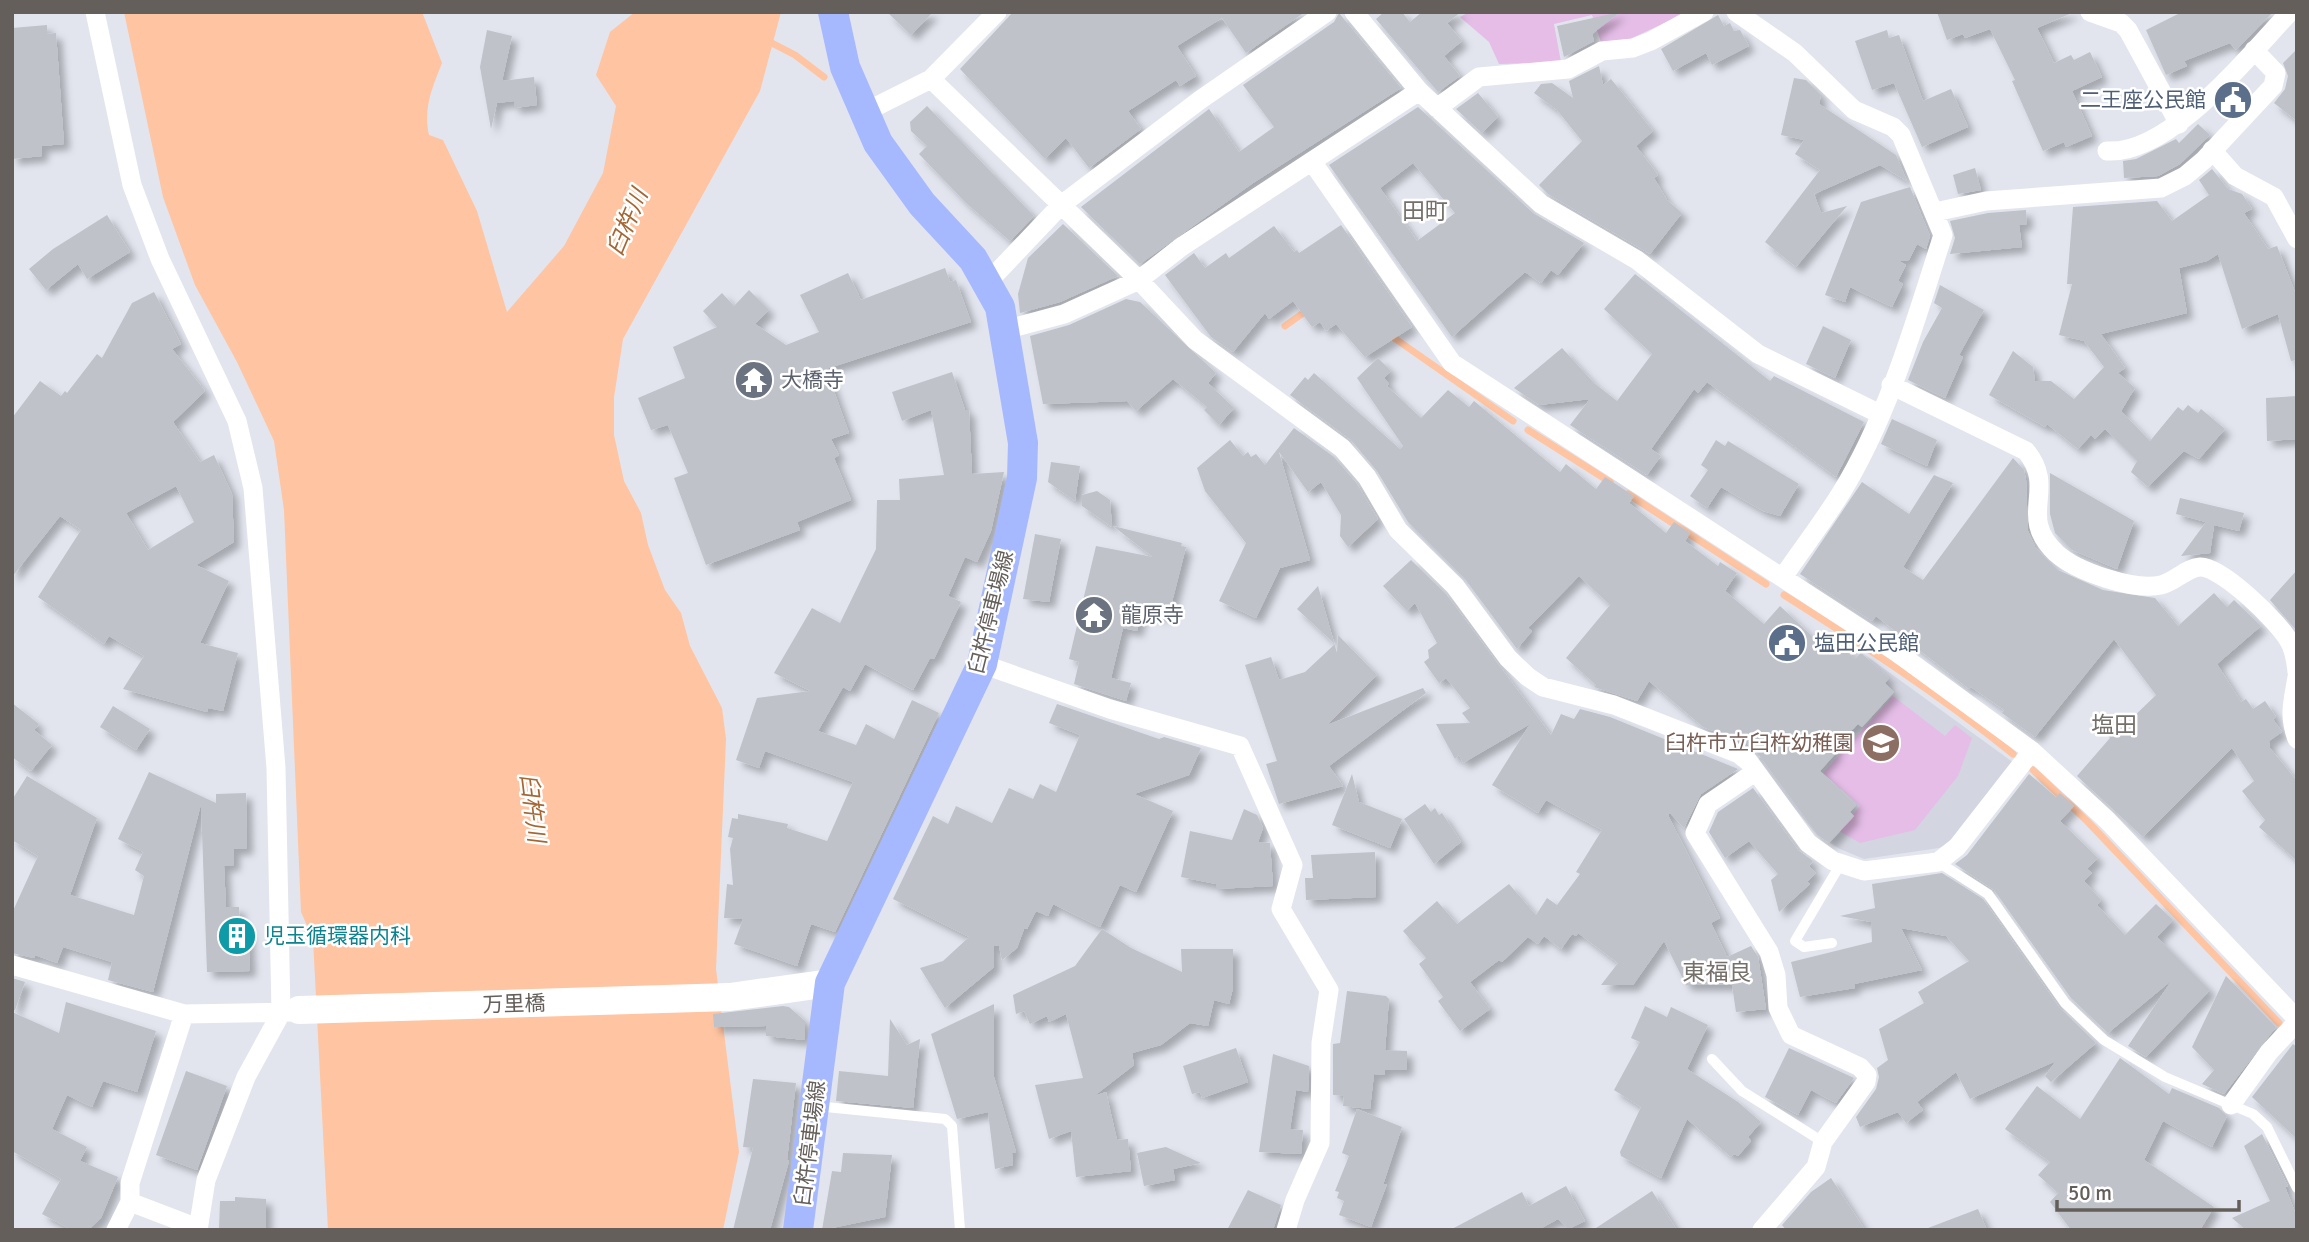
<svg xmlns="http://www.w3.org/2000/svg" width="2309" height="1242" font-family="Signika,'Noto Sans JP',sans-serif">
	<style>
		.education { fill: #d3d6e0 }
		.green { fill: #e5bde7 }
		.water { fill: #ffc4a1 }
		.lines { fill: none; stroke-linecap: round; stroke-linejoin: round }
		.stream { stroke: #ffc4a1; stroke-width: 7 }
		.building { fill: #bfc2c9; fill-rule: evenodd; filter: url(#shadow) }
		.lane { stroke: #fff; stroke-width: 10 }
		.street { stroke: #fff; stroke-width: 19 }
		.secondary { stroke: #fff; stroke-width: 28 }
		.primary { stroke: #a6b9ff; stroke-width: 30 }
		.labels { text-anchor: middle; stroke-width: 5; stroke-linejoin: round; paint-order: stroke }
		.service-label { font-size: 21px; fill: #4e5e75; stroke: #fff; text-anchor: end }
		.worship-label { font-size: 21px; fill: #5b616d; stroke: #fff; text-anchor: start }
		.street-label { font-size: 21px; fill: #645f5a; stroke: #fff }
		.education-label { font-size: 21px; fill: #785e54; stroke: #fff; text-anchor: end }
		.culture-label { font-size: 21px; fill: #0d838f; stroke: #fff; text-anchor: start }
		.neighbourhood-label { font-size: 23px; fill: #76706b; stroke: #fff }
		.water-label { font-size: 23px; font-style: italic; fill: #a46734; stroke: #fff }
	</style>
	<defs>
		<filter id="shadow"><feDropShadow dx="6" dy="6" stdDeviation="3.5" flood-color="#0004"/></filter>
	</defs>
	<rect width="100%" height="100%" fill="#e2e5ee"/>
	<!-- education -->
	<path class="education" d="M1857,649l157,114 -62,79 -13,6 -75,11 -24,-10 -23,-14 -61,-73z"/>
	<!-- green -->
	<path class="green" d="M1469,12h219l-58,27 -29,3 -9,-27 -38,9 7,38 -62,2 -10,-22 -29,-25z
		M1893,696l52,40 10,-11 17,13 -14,38 -43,54 -55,13 -21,-12 21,-25 -37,-33z"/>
	<!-- water -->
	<path class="water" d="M124,12h298l20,51c-10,25 -19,46 -13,72l14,5 34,71 30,101 57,-66 39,-73 13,-67 -20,-31 14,-43 25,-20h146l-21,79 -137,248 -9,58v38l10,46 17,32 7,32 17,45 16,23 9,33 32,62 4,31 -10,230 23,183 -16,78h-395l-15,-291 -12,-27 -17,-402 -10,-69 -37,-79 -42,-77 -32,-88z"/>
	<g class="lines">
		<!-- stream -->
		<path class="stream" d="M766,40l29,15 29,22
			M1285,326l25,-18
			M1387,333l126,88
			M1528,430l82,52
			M1628,494l138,90
			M1784,595c79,50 156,100 229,159
			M2033,770l55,52 191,201"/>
	</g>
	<!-- building -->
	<path class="building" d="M887,12h46l-22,23z
		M1013,12h292l-59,41 -24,-35 -45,28 19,30 -16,10 -4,-6 -48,31 13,18 -52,39 -23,-30 -21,21 -85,-90z
		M1384,12h18l8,10 12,-10h39l-14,11 15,18 -18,15 16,20 -22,16 -62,-73z
		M1620,12l-28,22 2,7 -30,16 -7,-31z
		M1937,12h137l-37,16 17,35 17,-8 3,5 16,-8 12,25 -30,14 20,45 -26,11 -2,-5 -21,9 -31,-70 3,-1 -25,-51 -25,9 -2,-4 -16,6z
		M2182,12h91l-37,38 -6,-7 -46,18 3,5 -21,9 -20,-45z
		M1339,13l62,75 -148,95 -113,81 -59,-57 128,-98 30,43 35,-25 -31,-42 91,-63z
		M1718,15l6,11 6,-3 4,8 6,-1 9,16 -37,19 -6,-12 -33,18 -12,-22z
		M47,25v9l9,-1 8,111 -22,2v10l-30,3v-131z
		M487,30l25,6 -10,45 32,-4 3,28 -23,3v-7l-17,2 -6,26 -11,-62z
		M1887,30l2,8 10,-3 24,66 28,-12 17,38 -46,20 -28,-64 -22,7 -17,-49z
		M2297,49v72l-23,-18 11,-14 3,-13 -5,-13z
		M1599,66l4,19 8,-6 42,52 -17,15 22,29 -4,3 13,22 15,13 -32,41 -102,-60 -9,-9 43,-44 -25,-31 -23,-17 7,-9 11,-1 21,15 -4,-17z
		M1794,78l12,2 15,15 -2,9 77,51 11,26 -27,-16 -66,29 7,19 26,-7 -51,61 -31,-25 55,-72 -25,-16 9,-14 -23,-5z
		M1478,93l20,24 -16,16 -26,-24z
		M927,106l107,110 -24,25 -44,-38 -47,-49 8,-8 -16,-15 -1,-9z
		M1418,107l115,106 51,30 -26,32 -7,-5 -10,13 -16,-11 -73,65 -123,-172zM1413,163l42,50 -38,28 -37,-53z
		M2198,124l12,11 -30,29 -22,12 -34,2 -1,-17 13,-2 40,-20 3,4z
		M1975,168l6,22 -23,4 -5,-19z
		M2212,169l16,20 14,5 10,15 -8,4 24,36 9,-3 20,51v63l-6,1 -13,-47 -36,15 -24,-75 -11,7 -28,7 8,45 -86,21 24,34 -7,5 17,15 -14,23 29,30 28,-34 5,4 5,-6 10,8 3,-4 24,20 -26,30 -15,-8 -36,36 -17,-15 6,-11 -32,-32 -10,10 -4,-4 -13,14 -31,-25 -2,3 -56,-32 24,-44 20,16 2,14h16l23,18 30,-32 -20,-26 -25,-6 13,-51h-5l6,-77 84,-6 15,20 37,-26 -10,-15z
		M1910,187l20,49 -4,13 -9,-5 -8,16 -10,1 7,4 -8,16 5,3 -11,23 -42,-20 -5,15 -20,-7 36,-93z
		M2026,210l1,14 -8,1 3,22 -72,7 5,-16 -5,-17 38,-8z
		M107,215l23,37 -43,27 -9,-15 -32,26 -17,-21 24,-20z
		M1063,224l55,52 -58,26 -40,11 -2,-19 10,-36z
		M1341,225l71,102 -47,30 -29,-33 -10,7 -6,-9 -8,5 -19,-26 -24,18 -4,-6 -32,39 -22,-15 -46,-62 29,-22 11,15 21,-15 3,5 45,-32 20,26 3,-2 2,3z
		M945,268l5,14 6,-2 15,42 -145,47 23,64 -18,6 8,16 -5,3 17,42 -54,22 3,8 -94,35 -32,-87 14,-5 -20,-48 -17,5 -13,-32 47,-20 -12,-31 44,-20 -14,-16 19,-18 12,13 15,-16 20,20 -14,14 31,21 33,-13 -19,-37 48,-22 13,27z
		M1635,274l135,107 4,-5 90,46 -28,55 -129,-95 -9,11 -4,-4 -43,60 10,7 -14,19 -77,-50 20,-26 -51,6 -25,-17 48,-40 32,35 23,18 35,-47 -48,-45z
		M1940,285l44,25 -25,45 4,2 -18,41 -37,-18 15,-38 19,-34 -8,-5z
		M154,292l27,52 -9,5 33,42 -32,31 27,40 14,-7 18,39 2,48 -38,23 33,16 -29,62 38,10 -15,58 -15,-3 -1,4 -84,-23 21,-33 -35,-20 -5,8 -66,-47 43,-67 -21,-14 -48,61v-159l28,-37 21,15 4,-5 2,2 30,-39 5,4 30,-55zM176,486l18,36 -46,28 -22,-37z
		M1126,299l14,3 76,71 -8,10 26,25 -15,17 -15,-15 3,-3 -34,-28 -37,32 -9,-10 -84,3 -13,-68 39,-11z
		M1823,326l28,14 -16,38 -29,-14z
		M1378,358l13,13 -7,7 5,6 -2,2 34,32 27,-28 21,17 5,-6 86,71 6,-8 30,25 9,-12 29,19 -5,7 37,30 8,-11 16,11 -5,8 33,25 2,-4 17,11 -12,18 39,33 16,-18 48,45 8,-9 19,17 6,-6 28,25 -4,5 9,9 -32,35 -4,-3 -25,26 3,3 -16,18 36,34 -6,7 4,4 -25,27 -12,-9 -58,-79 -12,-11 -44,-17 -54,-46 -12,20 -43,-14 2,-2 -30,-27 44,-53 -31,-29 -51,52 4,3 -15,18 -52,-70 -57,-57 -31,-51 -26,-31 -61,-45 15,-18 3,3 6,-7 86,76 3,-3 -46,-68z
		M952,372l13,38h4l3,64 32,-2 -13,59 -14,31 -12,-5 -17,39 13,6 -27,57 -4,-1 -17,32 -48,-26 -15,27 -7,-4 -25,44 38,14 10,-21 28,15 18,-39 27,13 -104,219 -24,-8 -14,42 -63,-22 9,-25 -19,-1 3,-34 6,1 -3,-36 3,-11 -5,-1 4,-19 6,1v-5l50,10 -1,4 40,13 26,-59 -88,-31 -6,17 -23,-8 21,-62 53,-7 -36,-18 38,-65 28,15 36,-74 1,-49h23l-1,-21 45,-4 -13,-65 -29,11 -10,-29z
		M2297,396v43l-30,2 -1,-43z
		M1892,419l45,21 -10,26 -46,-22z
		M1294,428l40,29 23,27 21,35 -30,28 -8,-11 1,-21 -20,-33 -13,10 -29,-40 31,108 -30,8 -24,50 -37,-17 27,-58 -41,-52 -8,-23 33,-28 13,16 5,-4 3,5 5,-3 9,11z
		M1716,440l9,6 3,-5 71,43 -19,32 -17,-5 -42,-24 -14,21 -17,-12 18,-26 -7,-5z
		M2013,458l11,12 2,10 2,51 7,16 23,23 45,20 52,8 23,28 36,-33 13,14 7,-7 27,26 -44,38 24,38 5,-3 7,10 12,-8 11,16 -3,2 9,13 -13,9 1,7 27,33v80l-38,-34 6,-7 -23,-29 12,-10 -22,-33 -89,89 -66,-61 33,-38 -2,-2 15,-15 3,3 30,-29 -42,-56 -79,98 -33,-24 2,-3 -33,-23 -2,2 -93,-73 -4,5 -72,-47 62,-92 47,32 25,-39 19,8 -50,84 20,13z
		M1051,462l29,4 -5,35 -27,-19z
		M2050,473l84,48 -17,48 -45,-19 -17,-17 -5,-19z
		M1097,491l13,9 2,27 -30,-21v-11z
		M2180,498l64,15 -5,18 -25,-6 -4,28 -29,3 25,-34 -30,-8z
		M1113,526l69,17 -1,3 5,1 -17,67 -5,-2 -1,4 -21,-5 -5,20 -14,-3 -12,50 20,5 -5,18 -52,-17 5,-22 -10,-3 27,-113 57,11z
		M1035,534l26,5 -12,63 -26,-3z
		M1411,560l35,34 105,141 10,-21 13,5 6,-10 30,8 128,52 -37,25 -17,34 -14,-15 -2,2 52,103 -9,5 16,34 24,-11 7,11 8,52 -30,3 -4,-27h-46l-22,-44 -31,44h-32l17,-22 -40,-30 -2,3 -4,-2 -11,15 -17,-13 -6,8 -10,-7 -26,25 -3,-2 -29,22 20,27 -30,22 -22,-30 5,-4 -24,-33 7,-6 -23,-27 34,-30 20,23 52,-40 27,31 11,-17 10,7 23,-31 -4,-2 26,-42 -56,-30 -8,13 -46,-28 38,-61 -67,39 -4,-8 -4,4 -19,-35 34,-1 -8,-10 8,-5 -24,-30 -7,5 -15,-21 5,-4 -1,-8 9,-7 -22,-40 -8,8 -24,-25z
		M2297,570v61l-27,-31z
		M1318,586l19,67 1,-18 39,40 -50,50 96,-37 3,5 -97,73 14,20 -64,18 -13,-40 11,-3 -32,-96 26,-8 8,23 26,-8 30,-28 -38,-35z
		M12,703l27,21 -5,6 18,15 -21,26 -19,-14z
		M1057,704l102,35 5,-2 37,11 -12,27 -55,19 39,17 -37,81 -16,-7 -20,42 -47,-23 -5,12 -12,-5 -9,18h-3l-7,19 -15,12 -3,-14h-5v21l-49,41 -25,-40 23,-7 26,-24 -76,-38 40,-83 15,8 8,-18 36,17 17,-35 24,11 7,-15 16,8 24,-57 -31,-12z
		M113,706l37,23 -14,21 -36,-23z
		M149,772l67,31v-9l30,-1 1,56h-13v16l-10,1 2,41h13l1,20h8l2,44 -43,1 -6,-168 -48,188 -45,-12 4,-18 -49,-15 -6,16 -22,-8 -1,3 -22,-5v-40l26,-57 -26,-16v-40l15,-24 70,42 -27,77 64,20 10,-39 -9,-6 8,-18 -25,-13z
		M1352,774l7,28 43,17 -12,29 -58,-23z
		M2029,774l27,23 4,-4 14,13 -14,15 38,37 -11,11 5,4 -8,8 17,19 -4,5 28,30 31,-31 17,16 -16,17 53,53 -64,67 -18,-11 44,-66 -64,53 -37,-35 -77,-108 -39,-26 12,-9z
		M1753,788l45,62 15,11 -4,5 7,7 -9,9 3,2 -31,28 -8,-32 7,-6 -29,-33 -24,17 -16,-26 9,-20z
		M1425,804l6,8 4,-4 4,7 3,-2 19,29 -27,22 -30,-45z
		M1244,809l13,6 6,13 -5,14 12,1 3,43 -57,3v-5l-35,-7 9,-46 42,9z
		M1375,852l1,45 -70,3 -1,-22h8l-2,-23z
		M1942,873l41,26 76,108 37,36 -45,39 -6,-6 11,-15 -86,38 -14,-27 -39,30 6,8 -17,13 -8,-11 -38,15 -4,-10 20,-28 3,-12 -2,-9 11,-8 -9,-31 45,-26 -6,-11 51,-31 -23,-25 -45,-8 21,42 -68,14 1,4 -55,9 -9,-35 81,-20 -1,-20 -31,-6 35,-8 -3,-24z
		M1102,929l29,19 51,24 -1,-23h52v39l-4,16 -15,-4 -6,26 -18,-3 -29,22 -29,8 2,12 -40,31 12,-4 11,48 11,-1 3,32 -55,6 -5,-46 -22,8 -14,-54 48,-7 -17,-64 -17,8 -2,-6 -17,8 -6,-13 -8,3 -3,-19 62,-29z
		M2226,976l50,51 -52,67 -22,-10 12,-14 -22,-23z
		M12,978l13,4 -10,28h-3z
		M1347,991l39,5 3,3 -4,51 22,1v19h-22v5l-11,-1 -4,35 -27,-3 1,-10 -11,-1v-51l7,-1z
		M66,1002l90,29 -19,61 -34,-11 -11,26 -25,-12 -15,34 35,18 -7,14 38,16 -17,41 -13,12h-16l-30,-16 19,-35 -49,-28v-139l47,21z
		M994,1004v73l22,75 -4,1 1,12 -18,4 -7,-57 -31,7 -26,-85z
		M783,1006l6,1 16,14v19l-39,-4v-10l-52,1 -1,-13z
		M1645,1006l22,11 4,-10 37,18 -21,44 51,33 23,20 -13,15 3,4 -13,15 -4,-2 -3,3 -44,-38 -26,59 -40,-22 -1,-4 21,-45 -27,-17 26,-48 -9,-4z
		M890,1019l17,26 13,-6 -7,69 -77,-7 3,-30 49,5z
		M2293,1044l4,3v92l-45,-42z
		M1236,1048l12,34 -46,16 -2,-6 -8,2 -9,-28z
		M1789,1048l65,30 -18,25 -25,-13 -13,25 -33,-18z
		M1273,1054l36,12 -1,26 -12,-2 -6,39 13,1 -2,24 -42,-2z
		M2120,1058l49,36 3,-6 47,20 8,8 -15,31 -49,-26 -19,39 70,47 -14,23h-129l-21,-28 8,-9 -20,-18 12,-13 -45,-33 32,-43 43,33z
		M186,1071l41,15 -30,84 -41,-15z
		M753,1079l43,4 -9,77 2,1 -19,69h-37l20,-82 -10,-1z
		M1357,1109l45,18 -19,58 4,-1 -16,43 -32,-12 5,-14 -7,-3 2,-6 -4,-1 14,-35 -7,-3z
		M2262,1134l26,52 -3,1 12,30v13h-51l-14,-12 38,-17 -26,-55z
		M1166,1147l35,16 -28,6 2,11 -31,6 -7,-33z
		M843,1153l49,2 -7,62 -63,13 10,-59 9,1z
		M1831,1178l34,52h-79l-4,-5 29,-33z
		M1566,1186l19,35 -17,8 -10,-10 -20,11h-88l72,-38 7,14z
		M1248,1190l33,15 -8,25h-46z
		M1652,1191l25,39h-84z
		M235,1197l31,2v31h-47l1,-29h15z
		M1978,1209l9,21h-59v-2z"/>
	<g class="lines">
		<!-- lane -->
		<path class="lane" d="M1938,862l50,32 77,109 39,37 61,37 88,37 14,13 30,61
			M1832,943l-28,4 -9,-6 45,-76
			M1712,1059l30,32 81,51
			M816,1106l129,13 7,7 8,104"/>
		<!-- street -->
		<path class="street" d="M95,12l37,173 28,74 77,162 16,67 23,280 5,245 -35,64 -40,103 -8,50
			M1354,12l65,79 122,113 96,56 121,94 122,60
			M1736,12l59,41 59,57 39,17 8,8 42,100c-28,87 -54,180 -102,258 -18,29 -39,56 -58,84
			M2090,12l31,11 7,7 51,94
			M931,79l208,201 56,60 147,108 25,29 31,53 57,56 53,72 20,19 15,10 71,18 125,49 10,8 59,81 25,18 31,10 74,-9 19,-15 75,-96
			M1437,108l42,-31 89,-8 34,-18 31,-3 18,-7 53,-29
			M863,113l68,-34 66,-67
			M2212,150l23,26 39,21 23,42
			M2107,151c63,4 141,-95 183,-139
			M1313,163l139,200 443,288 137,100 75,69 190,199
			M1935,212l51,-11 175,-13 24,-12 19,-16 69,-74 3,-13 -22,-23
			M987,283l74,-78 139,-105 127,-88
			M1004,330l60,-16 75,-34 42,-33 238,-156
			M1891,385l135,66c32,39 -10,64 30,102 21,19 78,38 105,32 14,-3 25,-17 39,-18 21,-1 79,55 89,74 5,8 7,21 8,31
			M982,664l128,45 130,37 53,119 -12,44 48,81 -8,53 -1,100 -25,57 -9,30
			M2297,677c-4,25 -9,38 0,62
			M1755,772l-47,32 -13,29 74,119 7,23 2,33 13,27 69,32 7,8 -1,7 -43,60 -7,25 -54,63
			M12,965l172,49 107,-2
			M2231,1105l38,-53 28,-30
			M130,1202l68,26
			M116,1230l14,-28v-19l54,-169"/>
		<!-- secondary -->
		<path class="secondary" d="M299,1010l431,-13 100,-14"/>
		<!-- primary -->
		<path class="primary" d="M798,1230l32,-247 152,-319 40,-186 1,-35 -23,-136 -27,-48 -51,-55 -44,-61 -33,-76 -12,-55"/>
	</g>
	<!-- icons -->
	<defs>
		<g id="civic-disc" transform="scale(2.0125)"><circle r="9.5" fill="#5c6f8a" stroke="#fff"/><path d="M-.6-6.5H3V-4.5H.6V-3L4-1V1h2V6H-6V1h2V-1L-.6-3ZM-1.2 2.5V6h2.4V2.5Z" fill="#fff"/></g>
		<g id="temple-disc" transform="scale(2.0125)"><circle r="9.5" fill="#6b7280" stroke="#fff"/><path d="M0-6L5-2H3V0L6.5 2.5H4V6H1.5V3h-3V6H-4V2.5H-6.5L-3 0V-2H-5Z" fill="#fff"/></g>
		<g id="school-disc" transform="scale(2.0125)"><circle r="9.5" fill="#8d6e63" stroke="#fff"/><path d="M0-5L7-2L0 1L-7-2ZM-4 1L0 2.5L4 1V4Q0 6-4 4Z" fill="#fff"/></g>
		<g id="building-disc" transform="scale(2.0125)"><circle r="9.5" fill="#0f9aa8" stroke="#fff"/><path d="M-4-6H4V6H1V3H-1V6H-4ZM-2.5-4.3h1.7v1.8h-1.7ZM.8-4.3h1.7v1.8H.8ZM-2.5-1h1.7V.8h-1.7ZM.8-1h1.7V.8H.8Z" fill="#fff"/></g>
	</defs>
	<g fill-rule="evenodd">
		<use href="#civic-disc" x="2233" y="100"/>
		<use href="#temple-disc" x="754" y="380"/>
		<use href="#temple-disc" x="1094" y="615"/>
		<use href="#civic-disc" x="1787" y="643"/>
		<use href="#school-disc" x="1881" y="743"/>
		<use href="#building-disc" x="237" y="936"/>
	</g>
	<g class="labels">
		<!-- service labels -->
		<g class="service-label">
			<text x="2206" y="107">二王座公民館</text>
			<text x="1814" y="650" text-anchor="start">塩田公民館</text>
		</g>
		<!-- worship labels -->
		<g class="worship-label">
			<text x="781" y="387">大橋寺</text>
			<text x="1121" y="622">龍原寺</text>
		</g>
		<!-- street labels -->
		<g class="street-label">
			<text transform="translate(991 612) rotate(-76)" y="7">臼杵停車場線</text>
			<text transform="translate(514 1004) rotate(-2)" y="7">万里橋</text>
			<text transform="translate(810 1143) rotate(-83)" y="7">臼杵停車場線</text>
		</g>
		<!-- education labels -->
		<g class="education-label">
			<text x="1854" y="750">臼杵市立臼杵幼稚園</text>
		</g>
		<!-- culture labels -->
		<g class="culture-label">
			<text x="264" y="943">児玉循環器内科</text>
		</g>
		<!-- neighbourhood labels -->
		<g class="neighbourhood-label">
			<text x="1425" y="219">田町</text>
			<text x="2114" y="733">塩田</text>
			<text x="1717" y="980">東福良</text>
		</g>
		<!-- water labels -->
		<g class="water-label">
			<text transform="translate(627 222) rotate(-67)" y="8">臼杵川</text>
			<text transform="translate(533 808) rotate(83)" y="8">臼杵川</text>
		</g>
	</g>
	<!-- border -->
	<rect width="2309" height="1242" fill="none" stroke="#645f5a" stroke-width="28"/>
	<!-- scale -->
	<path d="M2057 1200v10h182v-10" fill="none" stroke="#645f5a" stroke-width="3.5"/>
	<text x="2068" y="1200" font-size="21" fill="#645f5a" stroke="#ffffff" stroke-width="5" paint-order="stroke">50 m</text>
</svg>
